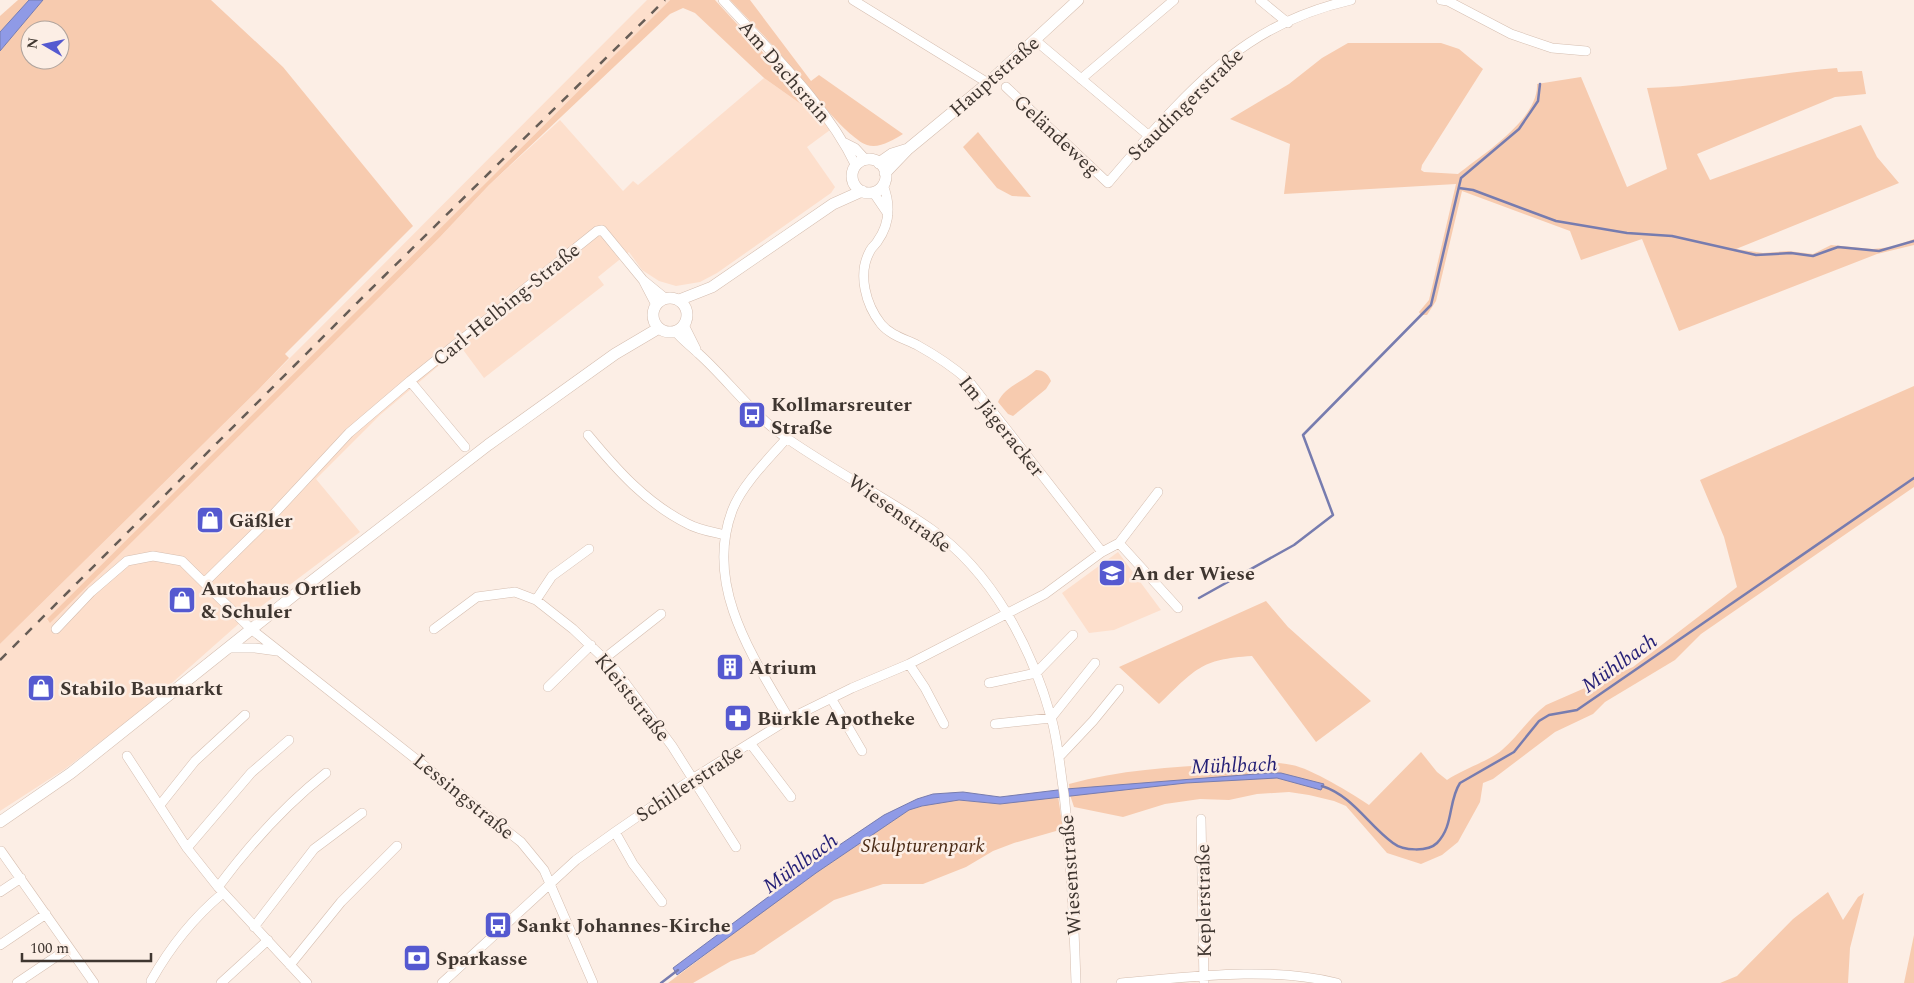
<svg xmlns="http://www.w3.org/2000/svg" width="1914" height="983" font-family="Spectral,serif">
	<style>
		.built { fill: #fddfcc }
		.green { fill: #f7cbaf; fill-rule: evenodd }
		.water { fill: #8f9ae6; stroke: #777caf }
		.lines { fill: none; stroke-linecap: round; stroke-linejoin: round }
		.stream { stroke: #777caf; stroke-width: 2.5 }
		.minor-casing { stroke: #d5beb0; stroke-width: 10 }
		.major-casing { stroke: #d5beb0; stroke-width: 12 }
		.minor { stroke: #fff; stroke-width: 9 }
		.major { stroke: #fff; stroke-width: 11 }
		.rail { stroke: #675d56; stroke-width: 2.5; stroke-dasharray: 9 9; stroke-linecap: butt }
		.labels { text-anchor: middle; stroke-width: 5; stroke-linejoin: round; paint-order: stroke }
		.street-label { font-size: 20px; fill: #3f3630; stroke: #fceee5 }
		.poi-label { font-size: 20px; font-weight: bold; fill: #3f3630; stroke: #fceee5; text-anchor: start }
		.park-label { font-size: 20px; font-style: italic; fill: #492a15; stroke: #fceee5 }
		.water-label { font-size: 21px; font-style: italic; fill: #241f76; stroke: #fceee5 }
	</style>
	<rect width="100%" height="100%" fill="#fceee5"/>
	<!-- built -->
	<path class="built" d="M647,0h23l-623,620 3,2 390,-385 49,-52 71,-65 63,71 10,-10 5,4 126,-107 41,29 6,-2 19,25 -23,17 28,40 -4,6 -114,80 -17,9 -24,4 -17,-5 -17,-11 -13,-18 -31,25 6,8 -120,93 -23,-31 -81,68 -64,64 44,53 -117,88 -105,93 -73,56 -65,42v-167l260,-256z
		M1118,552l43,58 -47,20 -25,3 -27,-40z"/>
	<!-- green -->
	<path class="green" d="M18,0h11l-29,32v-16z
		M43,0h168l72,67 130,159 -128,128 4,4 -29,30 -260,256v-593zM30,30h30v30h-30z
		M670,0h45l96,105 -6,2 -41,-29 -69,-65 -12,-5 -13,6 -181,171 -49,52 -390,386 -3,-4z
		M730,0h20l61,81 8,-6 84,59c-10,6 -24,15 -36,11 -22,-8 -70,-71 -87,-91 -16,-19 -33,-36 -50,-54z
		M1348,43h93l18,6 24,20 -61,96 -1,5 3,2 34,2c25,-20 81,-55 79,-90l44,-7 46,110 40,-18 -20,-81c64,-2 126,-15 190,-20l1,4 24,-1 4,23 -31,3 -138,57 13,26 151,-55 16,32 22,26 -163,66 27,4 25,-2 25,3 18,-9 42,4 19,-2 22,-8v6l-37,9 -198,77 -37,-92 -61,21 -11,-29 -108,-40 -26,110 -9,14h-6l-2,-3 10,-12 27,-116 -172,10 6,-50 -60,-25 59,-35 33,-26z
		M978,132l53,65 -19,-1 -15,-8 -34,-41z
		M1036,370c8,0 12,4 15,11l-5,8 -33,27 -5,-2 -10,-12c6,-15 26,-21 38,-32z
		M1914,386v101l-213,147 -26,26 -70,42 -12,12 -38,18 -62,47 -10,4 -3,19 -22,40 -16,13 -21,9 -34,-11 -41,-47 -12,-5 -25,-6 -20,-3 -32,2 -28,6 -29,-1 -35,5 -42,13 -49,-10 -4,-12 -1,-11c50,-14 102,-17 154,-20 23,-2 46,-4 69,1 18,3 61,29 77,40l52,-53 16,20 10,8c16,-11 42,-19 55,-30 16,-14 27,-32 44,-45l87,-38 104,-80 -13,-50 -24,-57z
		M1266,601l22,26 83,74 -55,41 -64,-86c-52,3 -57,14 -93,48l-40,-37z
		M1058,796l5,33 -49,14 -21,8 -27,16 -43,17h-40l-49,16 -80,54 -23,7 -38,22h-25l123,-93 118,-80 35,-10h15l41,4z
		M1828,892l15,28 15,-23 6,-4 -14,55 -2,35h-128l17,-7 56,-57z
		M1914,935v48h-10z"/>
	<!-- water -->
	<path class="water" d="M29,0h14l-43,51v-19z
		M1269,773h12l43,11 -3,6 -44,-12 -91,5 -186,21 -41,-4 -37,6 -13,4 -93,63 -139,102 -4,-7 150,-112 61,-41 33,-16 16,-5 30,-2 37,5 66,-8z"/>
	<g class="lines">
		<!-- stream -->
		<path class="stream" d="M1459,188l14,2 83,31 71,12 45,3 84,19 35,-2 22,3 25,-9 41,4 35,-10
			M1199,598l95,-53 39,-30 -30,-80 128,-130 30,-127 58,-49 19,-28 2,-17
			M1322,786c31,10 46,39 71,57 10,8 35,9 44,0 17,-17 11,-42 23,-60l54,-31 25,-31 10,-6 28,-5 337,-232
			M661,983l17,-13"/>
		<!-- minor casing -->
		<g class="minor-casing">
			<path id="minor" d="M723,0c47,52 102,102 133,166
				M853,0l135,83
				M1260,0l28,23
				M1441,0l7,1 63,33 41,14 34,3
				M1035,40l113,95
				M1081,79l93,-79
				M1006,87l102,96c39,-46 91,-107 141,-140 30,-20 67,-35 102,-43
				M845,143l10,5 11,12
				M883,185c8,20 7,39 -6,57 -2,3 -6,6 -7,9 -13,23 -4,54 11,73 9,11 24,15 36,21 18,10 35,21 51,35l134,172
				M873,192l15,22
				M643,280l13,25
				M684,325l12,24
				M675,331c7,9 16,15 24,23 30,27 54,62 89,85 46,32 97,58 143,90 61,43 100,117 120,188 7,24 9,52 13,77 7,63 10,126 12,189
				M410,381l55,66
				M588,435c29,35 58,68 100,89 11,6 25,8 37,11
				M787,438c-18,20 -46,48 -55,73 -28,75 21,146 57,208
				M1119,543l59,65
				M205,582l66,-65 78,-84 61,-52 187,-150 5,-1 41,50 22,18
				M536,600l16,-24 37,-27
				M56,629l35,-37 36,-31 26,-5 29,5 69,68 270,213 23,28 49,113
				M434,629l43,-32 38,-5 21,8 37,29 41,39 58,78 64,101
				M229,648h26l22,3
				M605,658l56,-44
				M909,664l16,24 19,36
				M989,683l47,-10 37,-38
				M548,687l43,-42
				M831,698l31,53
				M995,724l56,-6 44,-55
				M750,743l41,54
				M127,756l60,92 31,39 89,96
				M1059,757l34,-36 26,-32
				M160,805l35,-44 50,-46
				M1201,819l3,164
				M615,832l18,32 29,38
				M187,848l64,-75 38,-33
				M1,851l93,132
				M218,887c32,-43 66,-81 108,-114
				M0,892l21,-14
				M254,927l60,-78 48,-36
				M0,945l46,-31
				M290,965l51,-63 56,-56
				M151,981c19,-34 42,-63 72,-88
				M17,983l52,-35
				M221,983l47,-43
				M442,983l134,-123 39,-28 77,-53 97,-60 63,-31 57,-24 136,-70 57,-42 17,-9 39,-51
				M1121,983c69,-6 148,-17 216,0"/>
		</g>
		<!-- major casing -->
		<g class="major-casing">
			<path id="major" d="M852 176a17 17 0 1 1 34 0a17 17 0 1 1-34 0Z
				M879,163l13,-9 16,-5
				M885,173l23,-24 80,-66 90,-83
				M653 315a17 17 0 1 1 34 0a17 17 0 1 1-34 0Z
				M679,300l33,-13 121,-83 29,-13
				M0,822l71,-49 237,-189 180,-139 127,-91 44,-26"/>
		</g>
		<!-- minor -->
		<use href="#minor" class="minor"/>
		<!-- major -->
		<use href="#major" class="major"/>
		<!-- rail -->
		<path class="rail" d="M0,660l370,-370 295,-290"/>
	</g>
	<!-- icons -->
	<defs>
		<g id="bus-square" transform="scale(1.4375)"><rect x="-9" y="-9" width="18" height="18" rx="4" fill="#5559d0" stroke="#fceee5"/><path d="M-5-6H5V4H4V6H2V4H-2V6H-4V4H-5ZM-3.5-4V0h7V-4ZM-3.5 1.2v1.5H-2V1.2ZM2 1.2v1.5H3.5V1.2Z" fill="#fff"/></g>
		<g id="shop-square" transform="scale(1.4375)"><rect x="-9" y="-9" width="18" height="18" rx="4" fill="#5559d0" stroke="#fceee5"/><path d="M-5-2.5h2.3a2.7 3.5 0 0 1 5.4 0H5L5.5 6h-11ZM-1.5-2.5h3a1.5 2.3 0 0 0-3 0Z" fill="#fff"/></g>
		<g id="school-square" transform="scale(1.4375)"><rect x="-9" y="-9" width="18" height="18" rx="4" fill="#5559d0" stroke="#fceee5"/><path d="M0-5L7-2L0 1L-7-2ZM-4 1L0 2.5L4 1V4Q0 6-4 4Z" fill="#fff"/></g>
		<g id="building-square" transform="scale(1.4375)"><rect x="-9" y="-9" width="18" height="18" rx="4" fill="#5559d0" stroke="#fceee5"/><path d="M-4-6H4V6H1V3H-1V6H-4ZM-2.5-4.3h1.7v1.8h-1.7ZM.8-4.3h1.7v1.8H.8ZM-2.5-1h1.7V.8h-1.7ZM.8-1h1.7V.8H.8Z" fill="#fff"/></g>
		<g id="pharmacy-square" transform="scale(1.4375)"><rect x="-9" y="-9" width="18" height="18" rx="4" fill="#5559d0" stroke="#fceee5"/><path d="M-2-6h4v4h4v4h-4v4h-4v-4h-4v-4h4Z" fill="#fff"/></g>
		<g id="bank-square" transform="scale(1.4375)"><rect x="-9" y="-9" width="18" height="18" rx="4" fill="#5559d0" stroke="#fceee5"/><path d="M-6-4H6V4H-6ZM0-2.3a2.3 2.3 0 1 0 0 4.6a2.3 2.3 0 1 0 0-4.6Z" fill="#fff"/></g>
	</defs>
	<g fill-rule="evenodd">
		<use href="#bus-square" x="752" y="415"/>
		<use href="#shop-square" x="210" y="520"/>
		<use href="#school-square" x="1112" y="573"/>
		<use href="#shop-square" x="182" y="600"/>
		<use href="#building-square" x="730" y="667"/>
		<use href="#shop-square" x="41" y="688"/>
		<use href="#pharmacy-square" x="738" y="718"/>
		<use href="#bus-square" x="498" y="925"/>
		<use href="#bank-square" x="417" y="958"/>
	</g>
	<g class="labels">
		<!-- street labels -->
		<g class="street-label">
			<text transform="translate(785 71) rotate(49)" y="7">Am Dachsrain</text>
			<text transform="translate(994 76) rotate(-41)" y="7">Hauptstraße</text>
			<text transform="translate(1185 104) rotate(-44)" y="7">Staudingerstraße</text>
			<text transform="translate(1057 135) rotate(43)" y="7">Geländeweg</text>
			<text transform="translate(506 304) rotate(-39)" y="7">Carl-Helbing-Straße</text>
			<text transform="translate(1002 426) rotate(51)" y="7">Im Jägeracker</text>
			<text transform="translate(900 513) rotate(35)" y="7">Wiesenstraße</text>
			<text transform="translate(633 697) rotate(51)" y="7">Kleiststraße</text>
			<text transform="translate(689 783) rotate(-33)" y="7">Schillerstraße</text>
			<text transform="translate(464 796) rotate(39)" y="7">Lessingstraße</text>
			<text transform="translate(1070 875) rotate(-94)" y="7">Wiesenstraße</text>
			<text transform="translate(1203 901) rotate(-91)" y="7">Keplerstraße</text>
		</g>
		<!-- poi labels -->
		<g class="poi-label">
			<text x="771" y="411">Kollmarsreuter<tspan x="771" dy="23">Straße</tspan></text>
			<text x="229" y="527">Gäßler</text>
			<text x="1131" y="580">An der Wiese</text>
			<text x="201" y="595">Autohaus Ortlieb<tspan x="201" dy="23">&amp; Schuler</tspan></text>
			<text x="749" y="674">Atrium</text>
			<text x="60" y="695">Stabilo Baumarkt</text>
			<text x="757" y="725">Bürkle Apotheke</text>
			<text x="517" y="932">Sankt Johannes-Kirche</text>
			<text x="436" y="965">Sparkasse</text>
		</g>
		<!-- park labels -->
		<g class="park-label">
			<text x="923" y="852">Skulpturenpark</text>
		</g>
		<!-- water labels -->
		<g class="water-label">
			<text transform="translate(1619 663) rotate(-35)" y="7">Mühlbach</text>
			<text transform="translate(1234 765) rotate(-2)" y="7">Mühlbach</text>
			<text transform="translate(800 863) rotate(-36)" y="7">Mühlbach</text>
		</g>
	</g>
	<!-- north arrow -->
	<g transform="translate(45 45) rotate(279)"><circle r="24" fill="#fceee5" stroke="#b0a49d"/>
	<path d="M0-4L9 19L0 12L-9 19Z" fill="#5559d0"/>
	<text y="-8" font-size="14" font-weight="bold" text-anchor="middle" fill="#3f3630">N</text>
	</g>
	<!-- scale -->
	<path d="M22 953v8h129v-8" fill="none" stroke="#3f3630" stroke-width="2.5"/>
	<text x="30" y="953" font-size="15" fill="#3f3630" stroke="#fceee5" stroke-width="4" paint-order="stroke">100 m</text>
</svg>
